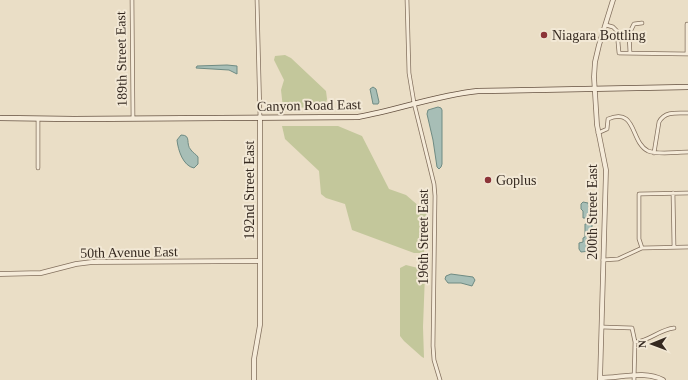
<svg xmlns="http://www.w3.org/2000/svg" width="688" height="380" font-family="Georgia,serif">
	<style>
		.green { fill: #c3c79b }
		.water { fill: #a7beb6; stroke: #6f8b83 }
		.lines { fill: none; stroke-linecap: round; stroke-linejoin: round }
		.minor-casing { stroke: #83705e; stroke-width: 4.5 }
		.tertiary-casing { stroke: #83705e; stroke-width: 5.5 }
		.secondary-casing { stroke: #655141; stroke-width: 6 }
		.minor { stroke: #f5ebd9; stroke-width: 3 }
		.tertiary { stroke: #f5ebd9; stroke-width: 4 }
		.secondary { stroke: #f5ebd9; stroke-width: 4.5 }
		.poi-dot { fill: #8c3438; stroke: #f2e8d5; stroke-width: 1.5 }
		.labels { text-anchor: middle; stroke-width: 4; stroke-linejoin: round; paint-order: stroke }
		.poi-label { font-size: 14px; fill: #352920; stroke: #f2e8d5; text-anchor: start }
		.street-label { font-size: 14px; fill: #352920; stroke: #f2e8d5 }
	</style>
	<rect width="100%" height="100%" fill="#eadec6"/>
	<!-- green -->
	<path class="green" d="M285,55l6,3 35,33 1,8 -2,8 -42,1 -2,-18 3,-10 -10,-20 1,-4z
		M282,126h56l24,10 27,53 17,6 21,18 -3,40h-10l-62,-23 -7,-26 -19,-6 -5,-4 -2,-23 -34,-32z
		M406,265l16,4 3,5 -2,53 1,31 -2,-1 -18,-16 -4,-5v-68z"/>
	<!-- water -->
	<path class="water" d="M227,65l10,1v8l-8,-4 -33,-2 1,-2z
		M373,87l3,2 3,13 -1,2h-5l-3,-15z
		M438,107l3,1 1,2v54l-1,3 -2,2 -2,-2 -4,-27 -6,-26 1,-4z
		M181,135c11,0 4,9 10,15 2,3 5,4 7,7v7l-4,4c-11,-2 -16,-18 -17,-28z
		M583,202l5,1 1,4 2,1v10h-8v-7l-2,-2v-5z
		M585,224h5l2,1 -1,23 -1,3 -9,1 -2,-3v-6l4,-1v-4l2,-1z
		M451,274l22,3 2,3 -3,6 -11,-3h-13l-3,-4 1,-3z"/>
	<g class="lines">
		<!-- minor casing -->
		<g class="minor-casing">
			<path id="minor" d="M132,0l1,118
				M257,0l3,117
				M407,0l2,73 5,30 20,81 1,12 -2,150 1,14 6,20
				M606,25l7,2 4,4 2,22 69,1
				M630,53l-1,-19 5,-10 8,-1
				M687,54v-30
				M598,133l9,-4 1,-10c29,-12 22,23 40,32 10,4 29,1 40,1
				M654,153l5,-31c6,-11 18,-9 29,-9
				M38,168v-49
				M673,193l1,54
				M642,248l-3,-9v-45l49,-1
				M603,260l15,-1 24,-11 46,-1
				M602,327l30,1 3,14 -1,38
				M635,342c15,-1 23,-12 39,-14"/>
		</g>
		<!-- tertiary casing -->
		<g class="tertiary-casing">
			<path id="tertiary" d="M0,274l41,-1 35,-9 16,-2 168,-1
				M600,378c20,0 45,-8 63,2
				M254,380v-21l6,-34v-208
				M600,380l6,-210 -9,-45 -3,-48 1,-15 4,-17 14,-45"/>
		</g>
		<!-- secondary casing -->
		<g class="secondary-casing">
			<path id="secondary" d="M0,118l74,1 284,-2c40,-7 79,-22 120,-26l210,-4"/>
		</g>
		<!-- minor -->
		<use href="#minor" class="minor"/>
		<!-- tertiary -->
		<use href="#tertiary" class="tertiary"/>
		<!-- secondary -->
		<use href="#secondary" class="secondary"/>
	</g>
	<!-- markers -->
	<g class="poi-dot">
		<circle cx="544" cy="35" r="4"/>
		<circle cx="488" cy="180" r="4"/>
	</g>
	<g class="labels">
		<!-- poi labels -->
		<g class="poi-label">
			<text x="552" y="40">Niagara Bottling</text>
			<text x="496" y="185">Goplus</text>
		</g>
		<!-- street labels -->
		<g class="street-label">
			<text transform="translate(121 59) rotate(-91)" y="5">189th Street East</text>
			<text transform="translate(309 105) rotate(-1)" y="5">Canyon Road East</text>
			<text transform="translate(249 190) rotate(-90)" y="5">192nd Street East</text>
			<text transform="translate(592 212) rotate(-90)" y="5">200th Street East</text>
			<text transform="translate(423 237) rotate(-90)" y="5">196th Street East</text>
			<text transform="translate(129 252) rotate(-1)" y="5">50th Avenue East</text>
		</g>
	</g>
	<!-- north arrow -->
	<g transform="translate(652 344) rotate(269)" stroke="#f2e8d5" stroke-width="3" paint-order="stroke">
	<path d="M0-3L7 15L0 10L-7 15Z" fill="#352920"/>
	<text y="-6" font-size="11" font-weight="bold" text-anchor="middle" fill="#352920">N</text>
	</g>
</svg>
